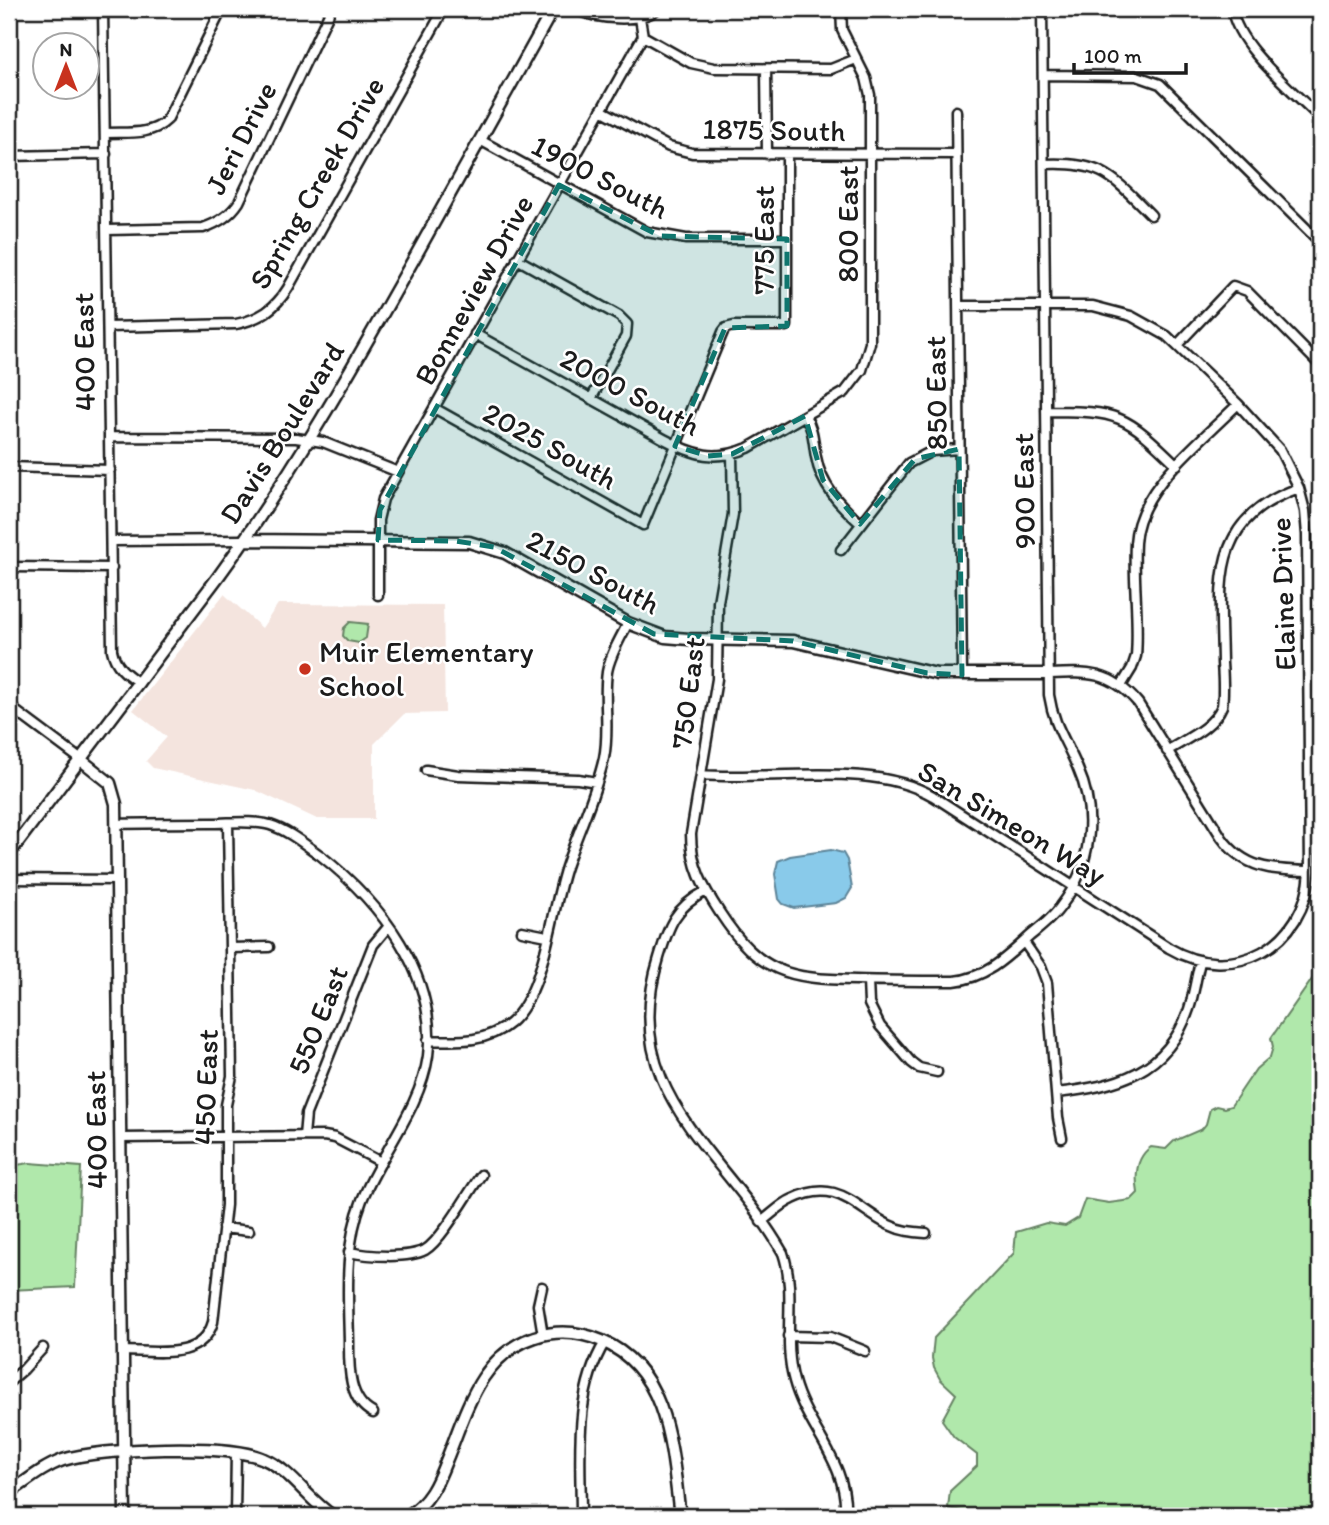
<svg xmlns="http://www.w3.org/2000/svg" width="1329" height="1525" font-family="Itim,sans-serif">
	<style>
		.built { fill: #f4e4de }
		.green { fill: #b0e8ab; stroke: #668264; stroke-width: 2 }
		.water { fill: #89caea; stroke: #5d8498; stroke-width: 2 }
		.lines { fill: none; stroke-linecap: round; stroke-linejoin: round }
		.minor-casing { stroke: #1c1c1c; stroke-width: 13 }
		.tertiary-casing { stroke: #1c1c1c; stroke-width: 15 }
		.minor { stroke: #fff; stroke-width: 8 }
		.tertiary { stroke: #fff; stroke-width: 10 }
		.marked { fill: #0f766e; fill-opacity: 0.2; stroke: #0f766e; stroke-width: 5; stroke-dasharray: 14 9; stroke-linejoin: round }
		.poi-dot { fill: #c8321e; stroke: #fff; stroke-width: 2.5 }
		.labels { text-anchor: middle; stroke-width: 5; stroke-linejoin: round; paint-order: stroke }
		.street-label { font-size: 30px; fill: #1c1c1c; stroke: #fff }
		.poi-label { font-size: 30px; fill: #1c1c1c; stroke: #fff; text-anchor: start }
	</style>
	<rect width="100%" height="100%" fill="#fff"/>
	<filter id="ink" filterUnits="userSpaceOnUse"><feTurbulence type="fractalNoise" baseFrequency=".0143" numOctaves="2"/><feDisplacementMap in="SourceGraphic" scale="14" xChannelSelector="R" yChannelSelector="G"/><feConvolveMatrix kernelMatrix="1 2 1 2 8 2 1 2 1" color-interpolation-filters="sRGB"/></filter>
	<g filter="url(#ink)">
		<!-- built -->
		<path class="built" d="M224,594l38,34 16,-24 165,1 2,108 -41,1 -30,30v75h-57l-62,-29 -102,-22 -7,-7 21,-24 -34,-27z"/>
		<!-- green -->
		<path class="green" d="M350,622l18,2 -2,14 -7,5 -11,-2 -5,-5 1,-8z
			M1320,968v548h-336l-36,-8 2,-17 27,-25v-11l-23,-18 -12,-17 14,-26 -16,-15 -6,-11 -2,-10 2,-20 80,-85 2,-21 30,-9 19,3 13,-8 7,-19 24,4 22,-3 7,-7c-3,-17 -2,-36 13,-46l15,2 8,-8 28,-12 4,-5 4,-15 6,-3 8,2 7,-2 25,-37 14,-12 3,-10 -2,-9z
			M30,1163l51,4 -6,120 -66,3v-124z"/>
		<!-- water -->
		<path class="water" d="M831,850l12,3 4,7 5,28 -6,10 -10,5 -42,5 -11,-4 -4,-5 -4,-25 3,-13 12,-5z"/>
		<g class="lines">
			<!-- minor casing -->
			<g class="minor-casing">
				<path id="minor" d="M103,9l9,641c3,16 14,24 27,33
					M575,9c20,10 65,15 82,0
					M1232,9c5,38 61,81 88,109
					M643,36l48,27 23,5 117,1 25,-10
					M766,69l1,85
					M1043,75l94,1 23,8 160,158
					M601,110l68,37 23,6 264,1
					M956,111l6,564
					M106,133c21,-1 45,3 61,-13l55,-111
					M480,140l167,92 39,7h101
					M9,156l97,-2
					M1044,164c58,-3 68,12 107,51
					M107,230l96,-2c15,-5 27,-12 36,-26l92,-193
					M517,259l102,57 8,8 -1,12 -35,63
					M108,327l128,-3c24,-5 39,-15 52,-36l156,-279
					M475,334l189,105c30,16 51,23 84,9l97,-56 17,-22 8,-27v-248l-4,-17 -24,-48 -1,-21
					M1178,344l55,-58 14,5 73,74
					M434,408l209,117 80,-193 3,-4 8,-2h53v-172
					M1046,411c73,0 79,3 131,54
					M805,416c9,14 8,25 11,41 5,29 24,48 45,67
					M110,437l186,1 27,4 75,30
					M732,454l1,60 -15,88 -1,77 -26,155c0,32 12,53 29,79 39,60 68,66 136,67 33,1 65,1 98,1 32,-3 53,-24 76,-45 11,-9 23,-18 31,-30 30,-39 37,-92 17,-137 -12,-29 -24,-42 -29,-74l-7,-686
					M9,467l101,3
					M111,541l134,-1
					M841,550l68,-87 23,-12 27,-2
					M9,567l103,1
					M378,595v-75l5,-21 260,-463 -3,-18
					M1049,674c39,-2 62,-3 89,29l84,135c23,32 52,32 88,33
					M1121,686l11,-18 4,-12c3,-37 -3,-75 -1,-113 3,-56 66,-101 103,-139
					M9,706l71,53
					M1167,751c19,-12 46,-23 55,-45 2,-14 1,-29 0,-43 -1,-80 -14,-143 77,-175
					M426,770l32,5 120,4 19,3
					M701,775c72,6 169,-15 232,21l236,152c64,38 137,-2 141,-77l-3,-336 -2,-24 -6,-23 -19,-38 -42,-46 -71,-68 -36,-20 -38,-10h-135
					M116,824c32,-1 64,-1 96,-1 19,0 40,-3 58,2 19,6 34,19 50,30 60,47 118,120 108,201 -7,51 -47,97 -66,144 -18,46 -14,94 -13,142 0,25 -1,58 24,71
					M9,879l108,1
					M706,891c-32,17 -37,34 -47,67 -43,135 66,193 124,295 14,41 -1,86 11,128 13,48 55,82 51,135
					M522,931l25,5
					M1024,942l17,25 6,16 11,135 4,20
					M230,948l39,-1
					M868,981l1,23 11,22 31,36 8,6 18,4
					M428,1040c30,1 58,3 82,-17 36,-31 41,-114 57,-159 12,-35 29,-70 37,-106 6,-29 -1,-58 3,-86 3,-17 13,-33 21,-49
					M1056,1093c60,-7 111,-19 133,-84 5,-15 7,-32 11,-47
					M304,1136l2,-22 67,-169 15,-18
					M120,1138l204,-2 11,2 46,24
					M761,1222c11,-8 20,-18 32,-23 45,-22 62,9 96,26 12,6 24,7 37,8
					M223,1228l26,3
					M349,1252c19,4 59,7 76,-2 17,-10 43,-57 56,-75
					M542,1287l-4,18 5,30
					M788,1336l42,1 35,14
					M123,1351c32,0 79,10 90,-29l13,-117v-100l6,-29 -4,-253
					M9,1382l15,-13 19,-21
					M235,1516l1,-64
					M581,1516c0,-58 -8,-122 24,-174"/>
			</g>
			<!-- tertiary casing -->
			<g class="tertiary-casing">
				<path id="tertiary" d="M245,540l224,2 36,11 123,70 37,14 24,2 104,2 144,33h112
					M80,759l30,24 6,21 9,712
					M9,854l209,-277c74,-102 136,-212 198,-322 46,-82 92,-164 137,-246
					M9,1493c18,-12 34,-26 54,-33 37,-12 167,-17 201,-1 28,12 44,41 69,57
					M407,1516c22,-13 30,-32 39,-55 20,-48 33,-106 89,-124 22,-7 46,-5 67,4 68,29 70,113 78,175"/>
			</g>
			<!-- minor -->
			<use href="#minor" class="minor"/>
			<!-- tertiary -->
			<use href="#tertiary" class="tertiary"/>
		</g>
	</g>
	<!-- marked area -->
	<path class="marked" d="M559,185l101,51 127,3v87l-62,2 -50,118 33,10 24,-2 73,-38 18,64 37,44 55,-65 44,-10 3,226 -35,-2 -134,-32 -139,-7 -160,-87 -38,-6 -78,-1 2,-30z"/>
	<!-- markers -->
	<circle class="poi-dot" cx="305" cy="669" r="7"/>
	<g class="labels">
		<!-- street labels -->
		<g class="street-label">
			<text transform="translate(774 130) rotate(1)" y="10">1875 South</text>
			<text transform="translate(241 138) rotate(-63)" y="10">Jeri Drive</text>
			<text transform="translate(600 177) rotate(27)" y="10">1900 South</text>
			<text transform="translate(317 183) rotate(-60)" y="10">Spring Creek Drive</text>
			<text transform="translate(848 224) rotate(-90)" y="10">800 East</text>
			<text transform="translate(764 240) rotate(-90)" y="10">775 East</text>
			<text transform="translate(474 290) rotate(-61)" y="10">Bonneview Drive</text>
			<text transform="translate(84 352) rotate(-91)" y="10">400 East</text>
			<text transform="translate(630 392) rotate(28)" y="10">2000 South</text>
			<text transform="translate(936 393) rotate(-91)" y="10">850 East</text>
			<text transform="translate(282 433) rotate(-58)" y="10">Davis Boulevard</text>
			<text transform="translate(550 446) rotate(29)" y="10">2025 South</text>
			<text transform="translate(1024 491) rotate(-91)" y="10">900 East</text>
			<text transform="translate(593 572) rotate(28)" y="10">2150 South</text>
			<text transform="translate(1283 594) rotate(-92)" y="10">Elaine Drive</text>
			<text transform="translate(688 693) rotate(-83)" y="10">750 East</text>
			<text transform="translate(1012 823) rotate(31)" y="10">San Simeon Way</text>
			<text transform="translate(318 1020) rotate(-68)" y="10">550 East</text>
			<text transform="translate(206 1087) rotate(-88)" y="10">450 East</text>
			<text transform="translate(96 1130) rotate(-91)" y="10">400 East</text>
		</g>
		<!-- poi labels -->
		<g class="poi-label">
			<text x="319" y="662">Muir Elementary<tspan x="319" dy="34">School</tspan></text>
		</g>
	</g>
	<!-- margin -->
	<rect width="1329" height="1525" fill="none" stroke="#fff" stroke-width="35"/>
	<rect x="18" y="18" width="1294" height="1490" fill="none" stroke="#1c1c1c" stroke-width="2.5" filter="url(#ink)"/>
	<!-- north arrow -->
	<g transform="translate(66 66)"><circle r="33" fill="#ffffff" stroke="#a4a4a4" stroke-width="2"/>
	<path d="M0-5L12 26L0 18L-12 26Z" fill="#c8321e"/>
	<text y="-10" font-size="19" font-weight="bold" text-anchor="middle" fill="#1c1c1c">N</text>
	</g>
	<!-- scale -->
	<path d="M1074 63v10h112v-10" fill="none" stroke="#1c1c1c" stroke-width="3.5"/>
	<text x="1084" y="63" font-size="21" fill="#1c1c1c" stroke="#ffffff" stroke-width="5" paint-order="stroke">100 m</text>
</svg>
